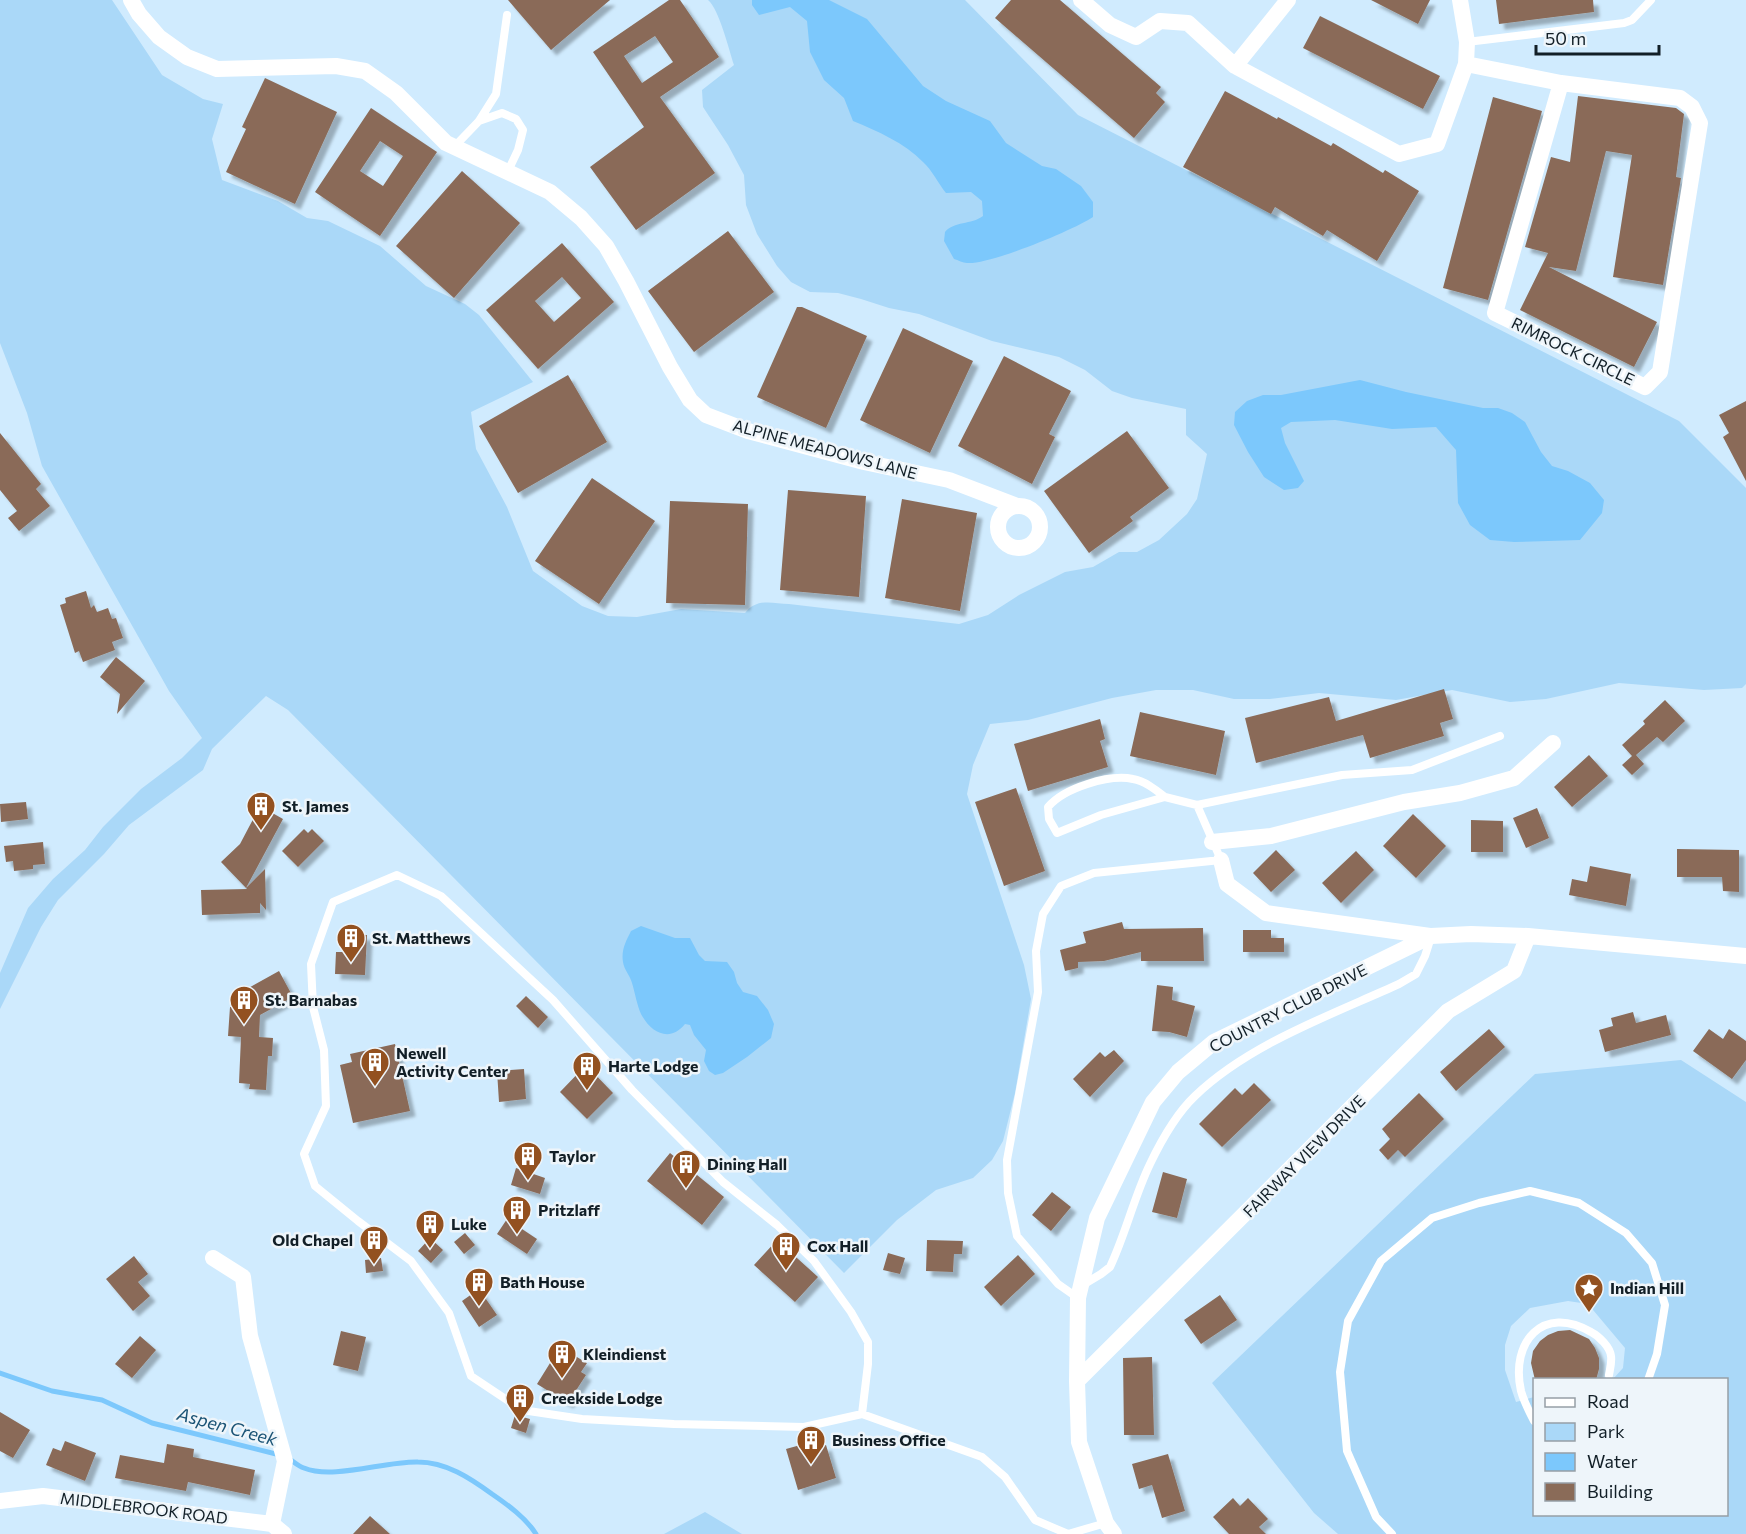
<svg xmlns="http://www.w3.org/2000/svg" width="1746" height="1534" font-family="Commissioner,sans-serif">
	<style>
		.green { fill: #aad8f8; fill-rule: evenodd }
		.water { fill: #7cc8fc }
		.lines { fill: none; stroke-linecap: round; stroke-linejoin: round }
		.stream { stroke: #7cc8fc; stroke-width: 5 }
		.building { fill: #8a6b58; fill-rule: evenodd; filter: url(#shadow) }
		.lane { stroke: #fff; stroke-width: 8 }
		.street { stroke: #fff; stroke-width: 16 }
		.labels { text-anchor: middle; stroke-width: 5; stroke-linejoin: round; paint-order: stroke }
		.street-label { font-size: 16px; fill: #121f27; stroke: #eef5fa }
		.poi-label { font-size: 16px; font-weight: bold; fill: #121f27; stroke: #eef5fa; text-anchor: start }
		.water-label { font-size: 18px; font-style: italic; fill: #1a5375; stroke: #eef5fa }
	</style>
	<defs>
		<filter id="shadow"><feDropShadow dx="5.5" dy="5.5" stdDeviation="1.5" flood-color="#0004"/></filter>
	</defs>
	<rect width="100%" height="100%" fill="#d0ebfe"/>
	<!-- green -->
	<path class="green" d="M0,0h112l50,75 41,24 20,5 -11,35 10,41 56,21 29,17 21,3 52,25 46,40 39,18 14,11 54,67 -62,30 5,37 31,58 26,64 49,35 26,10 29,1 44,-8 64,4c12,-15 26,-10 44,-9l170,20 29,-9 31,-20 46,-23 28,-5 26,-15h18l22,-12 28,-26 10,-15 10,-45 -21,-19v-26l-54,-11 -20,-7 -27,-21 -26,-13 -67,-16 -73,-27 -30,-6 -28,-9 -23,-6 -28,-1 -19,-10 -14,-16 -20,-32 -11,-29 -2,-30 -16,-30 -25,-38 -1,-17 32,-25c-5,-15 -15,-56 -26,-65h257l113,115 601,306 67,67v196l-4,4 -38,2 -85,-7 -73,16 -36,3 -58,-12 -56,10 -77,-7 -49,6h-36l-41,-9h-37l-44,8 -84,22 -38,4 -17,41 -6,29 57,171 7,34 -16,94 -12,48 -11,19 -19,18 -37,12 -39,30 -53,53 -556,-563 -22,-14 -54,53 -9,21 -74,55 -25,29 -46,46 -17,27 -41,82v-36l28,-65 25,-29 32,-29 18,-23 38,-38 41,-31 20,-20 -33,-47 -127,-225 -15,-53 -27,-70z
		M1681,1060l65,42v432h-408l-24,-21 -102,-130 323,-309zM1568,1301l20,3 37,44 -2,20 -10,11 113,1v134h-192v-117l-18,5 -11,-32v-25l6,-19 19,-18z
		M705,1512l37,22h-78z"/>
	<!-- water -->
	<path class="water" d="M752,0h77l38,19 56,67 23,15 44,20 16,22 36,23 14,3 25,17 12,16v15c-19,13 -104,48 -126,46 -4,0 -9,-3 -13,-4l-10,-18 1,-9c9,-11 26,-7 38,-16l-1,-15 -11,-9 -25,1c-8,-10 -14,-23 -23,-31 -18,-19 -46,-31 -70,-41l-9,-23 -20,-18 -14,-28 -3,-31 -17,-14 -31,8 -7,-10z
		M1360,380l46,12 77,16h15l14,5 13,9 16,30 11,14 16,5 22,12 14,17 -2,13 -22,27 -66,2 -24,-2 -20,-15 -12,-22 -2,-53 -20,-23 -44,2 -57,-9 -44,2 -10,6 4,15 19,38 -6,7 -14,2 -20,-13 -16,-25 -14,-27 1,-13 12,-11 16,-6h18z
		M641,926l34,12h15l9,17 6,6 22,1 7,10 3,11 6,9 14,4 11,14 6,14 -3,14 -24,19 -24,16 -8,2 -6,-4 -5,-10 2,-11 -12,-15 -4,-10 -5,-1c-15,19 -34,9 -44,-10 -4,-9 -6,-21 -9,-31 -2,-8 -8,-13 -9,-21 -2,-12 3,-21 8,-31z"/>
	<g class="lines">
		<!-- stream -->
		<path class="stream" d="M0,1373l52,18 50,9 50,23 128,32
			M288,1458c5,3 10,8 16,10 29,12 81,-7 114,-6 28,0 52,16 74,32 16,11 34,24 44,40"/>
	</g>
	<!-- building -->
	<path class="building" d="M508,0h102l-59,50z
		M669,0h11l39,57 -59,40 55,76 -79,57 -46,-63 54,-40 -51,-75zM655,36l18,26 -31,21 -18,-27z
		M1011,0h49l101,87 -5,6 9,9 -31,36 -139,-120z
		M1371,0h59l-12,24z
		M1496,0h97l1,12 -95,12z
		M1320,16l120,60 -17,33 -120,-61z
		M265,78l72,34 -42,92 -69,-32 20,-43 -4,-2z
		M1225,91l52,28 1,-2 53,29 2,-3 50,30 2,-3 34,21 -42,70 -50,-31 -4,6 -48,-29 -4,7 -88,-47z
		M1578,96l98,12 8,6 -8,63 5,1 -18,107 -50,-8 19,-122 -26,-4 -30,120 -27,-4 108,55 -23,45 -114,-57 28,-57 -23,-6 26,-90 19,5z
		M1493,97l49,14 -54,189 -45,-12z
		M371,108l66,44 -57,84 -65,-44zM380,141l23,15 -20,30 -23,-15z
		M462,171l58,52 -66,75 -58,-52z
		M728,231l46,61 -80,60 -46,-61z
		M562,243l52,59 -76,67 -52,-59zM562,277l19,21 -27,24 -19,-21z
		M797,307h5l65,29 -41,92 -69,-31z
		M903,328l70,33 -43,92 -70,-33z
		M1004,356l67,35 -22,43 6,3 -23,47 -74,-38z
		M568,375l39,67 -89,51 -39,-67z
		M1746,401v80l-23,-44 6,-4 -10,-18z
		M1127,431l42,57 -39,29 3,4 -44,32 -45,-62z
		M0,433l41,51 -5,5 14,17 -31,25 -11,-13 9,-7 -17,-21z
		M592,478l63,43 -56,83 -64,-43z
		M788,490l78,6 -7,101 -79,-7z
		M902,499l75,14 -17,98 -75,-13z
		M670,501l78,3 -3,101 -79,-2z
		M86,591l5,17 3,-3 3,7 11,-4 4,11 4,-1 7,20 -11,4 3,8 -32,12 -4,-11 -4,2 -15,-48 6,-2 -1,-5z
		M116,657l29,24 -28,33 3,-20 -20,-17z
		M1444,689l9,30 -13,4 4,13 -74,22 -7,-23 -107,28 -11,-45 84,-21 7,24z
		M1665,700l20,21 -22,21 -6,-5 -21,18 8,9 -12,11 -10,-10 10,-9 -10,-11 23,-21 -2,-3z
		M1140,712l85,19 -9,44 -86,-19z
		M1100,719l5,20 -5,2 8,26 -80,24 -14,-47z
		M1589,755l19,21 -36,31 -18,-20z
		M1016,788l29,83 -41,15 -29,-84z
		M26,802l2,17 -27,3 -1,-18z
		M260,806l23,13 -37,69 19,-19 1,41 -6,-7v10l-58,2 -1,-25 46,-1 -26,-27 19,-18z
		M1537,808l12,30 -23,10 -13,-30z
		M1413,814l33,32 -30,32 -33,-32z
		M1471,820l32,1v31h-32z
		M304,829l4,4 4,-4 12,12 -26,26 -16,-16z
		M43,842l2,22 -12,1v4l-19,2 -1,-10 -7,1 -2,-16z
		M1677,849l62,1v42l-16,-1 -1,-14h-45z
		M1276,850l19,20 -24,22 -18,-19z
		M1356,851l18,19 -33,33 -19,-20z
		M1590,866l41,8 -5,32 -57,-11 3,-16 15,3z
		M1122,922l2,7 79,-1 1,33h-63v-9l-37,9 -26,1v6l-13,3 -5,-21 26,-7 -3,-11z
		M1243,930h28v8h13v14h-41z
		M346,934l21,1 -2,40 -30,-1 1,-22h9z
		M279,971l14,26 -33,18 -1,22 14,1 -1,18h-4l-2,34 -17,-1 1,-5 -11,-1 2,-46 -13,-1 2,-29 23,1 -10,-17z
		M1157,985l16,2 -1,13 23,6 -8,31 -18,-5 -17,-1z
		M526,996l22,21 -10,11 -22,-22z
		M1633,1012l3,11 30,-8 5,20 -66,17 -6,-22 14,-4 -2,-8z
		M1489,1029l16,18 -49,44 -16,-19z
		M1709,1029l14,10 6,-10 17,12v19l-14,19 -39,-28z
		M395,1044l15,67 -57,12 -13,-58 12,-3 -2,-8z
		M1114,1050l10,11 -34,36 -17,-18 27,-27 5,5z
		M586,1065l27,28 -26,26 -27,-27z
		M524,1069l2,30 -27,3 -2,-31z
		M1254,1083l17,17 -49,47 -23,-23 36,-36 7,7z
		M1419,1093l25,26 -39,38 -7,-7 -10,10 -9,-10 11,-11 -8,-10z
		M670,1153l54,44 -22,28 -55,-44z
		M516,1168l29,10 -5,16 -29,-9z
		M1163,1172l24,7 -10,39 -25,-6z
		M1052,1192l19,15 -20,24 -19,-16z
		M507,1219l30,20 -10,15 -30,-20z
		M465,1233l10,12 -11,9 -10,-12z
		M430,1238l13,12 -12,13 -13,-12z
		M777,1240l41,37 -23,25 -41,-37z
		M927,1240l36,1 -1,13h-8l-1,18 -27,-1z
		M888,1253l17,5 -5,16 -17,-4z
		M1018,1255l17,19 -34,32 -17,-19z
		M134,1256l14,18 -10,8 12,14 -17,15 -27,-32z
		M381,1258l2,13 -17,2 -1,-13z
		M479,1289l18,26 -18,12 -17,-26z
		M1220,1295l17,25 -36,24 -17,-24z
		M1570,1330l19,9 6,9 4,10v11l-3,11h-61l-4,-17 2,-12 7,-10 8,-6 10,-4z
		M341,1331l25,6 -8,34 -25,-6z
		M140,1336l16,14 -24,28 -17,-14z
		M560,1347l27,16 -6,9 5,3 -18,28 -31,-19z
		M1152,1357l2,78h-30l-1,-77z
		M0,1412l30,18 -17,28 -13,-7z
		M515,1415l15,4 -4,14 -15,-5z
		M65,1441l31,12 -11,28 -39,-16 7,-17 8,3z
		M167,1444l27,5 -1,8 62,13 -5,25 -62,-13 -2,9 -71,-13 5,-23 44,8z
		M804,1444l2,7 20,-6 10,33 -38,12 -12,-41z
		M1168,1454l17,57 -23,7 -10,-33 -13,4 -7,-25z
		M1233,1498l7,8 8,-8 20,21 -9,8 7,7h-37l-16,-17z
		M370,1516l20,18h-37z"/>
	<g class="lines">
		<!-- lane -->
		<path class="lane" d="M1467,42l157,-19 8,-3 19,-20
			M479,121l23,-8 14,6 7,11 -5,20 -10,21
			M454,147l25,-26 17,-27 11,-79
			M1165,797c-9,-7 -20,-16 -32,-18 -24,-5 -69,9 -85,28l1,12 8,14 44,-18 64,-18 32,8 145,-30 70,-5 88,-34
			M1081,1286l20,-12 9,-7c16,-34 24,-70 40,-103 11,-23 26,-50 45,-68 54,-52 136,-81 204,-112l17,-10 9,-18 6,-19
			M1078,1298l-20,-14 -41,-48 -9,-43 -1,-33 31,-168 -2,-41 7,-37 18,-28 33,-13 127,-13 -24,-55
			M862,1414l6,-50v-22l-17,-30 -37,-51 -37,-36 -54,-43 -91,-92 -79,-90 -112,-104 -44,-21 -64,27 -22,62 2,43 11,43 2,56 -22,48 11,32 43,35 53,40 38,52 22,63 51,34 60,9 92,5 130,3 58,-13 120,43 23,20 30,43 33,14 38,-11
			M1534,1421c-5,-10 -10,-19 -13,-30 -11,-49 22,-87 70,-59 8,4 19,15 20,24 1,6 -1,13 -2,19
			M1392,1534l-16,-17 -29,-66 -7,-79 8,-51 33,-60 51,-43 47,-15 51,-12 49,12 47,30 26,30 13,42 -8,49 -9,26"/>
		<!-- street -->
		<path class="street" d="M131,0l8,14 20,23 28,20 30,12 119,-3 29,5 31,22 50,50 104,49 31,26 25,28 20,35 44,86 20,33 16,15 42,16 116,31 85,18 68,26
			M1081,0l29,25 26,12 24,-16 28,2 47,43
			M1288,0l-53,66 164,88 38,-10 29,-80 1,-22 -7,-42
			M1466,64l95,19 119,15 12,9 8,16 -40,249 -15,15 -150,-74 66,-230
			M998 527a21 21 0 1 1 42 0a21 21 0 1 1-42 0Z
			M1212,842l59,-6 133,-34 56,-9 54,-15 39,-35
			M1221,860l6,24 39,29 164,23
			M213,1258l30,19 7,59 35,125 -13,63
			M1077,1381l371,-370 66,-40 14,-35
			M0,1501l43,-5 229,28 12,10
			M1114,1534l-8,-11 -27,-81 -2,-61 1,-83 19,-80 56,-116 25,-30 36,-30 217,-106 40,-2 57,2 218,20"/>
	</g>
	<!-- icons -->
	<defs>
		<g id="building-pin" transform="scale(1.5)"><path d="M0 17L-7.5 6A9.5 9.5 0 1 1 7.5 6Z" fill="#935120" stroke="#eef5fa"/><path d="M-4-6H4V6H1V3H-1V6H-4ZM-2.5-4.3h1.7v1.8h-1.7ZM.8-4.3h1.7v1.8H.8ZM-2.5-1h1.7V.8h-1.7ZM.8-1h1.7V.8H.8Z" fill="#fff"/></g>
		<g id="sight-pin" transform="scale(1.5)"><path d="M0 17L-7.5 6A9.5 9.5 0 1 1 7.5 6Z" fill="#935120" stroke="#eef5fa"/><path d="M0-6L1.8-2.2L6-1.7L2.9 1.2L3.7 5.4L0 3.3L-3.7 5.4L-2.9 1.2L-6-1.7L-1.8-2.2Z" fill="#fff"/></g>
	</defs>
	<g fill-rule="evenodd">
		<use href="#building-pin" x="261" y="806"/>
		<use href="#building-pin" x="351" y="938"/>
		<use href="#building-pin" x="244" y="1000"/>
		<use href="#building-pin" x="375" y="1062"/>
		<use href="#building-pin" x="587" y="1066"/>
		<use href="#building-pin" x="528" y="1156"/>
		<use href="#building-pin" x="686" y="1164"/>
		<use href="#building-pin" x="517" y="1210"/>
		<use href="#building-pin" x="430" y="1224"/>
		<use href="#building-pin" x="374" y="1240"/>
		<use href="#building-pin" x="786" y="1246"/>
		<use href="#building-pin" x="479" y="1282"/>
		<use href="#sight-pin" x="1589" y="1288"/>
		<use href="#building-pin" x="562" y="1354"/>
		<use href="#building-pin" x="520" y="1398"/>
		<use href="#building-pin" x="811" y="1440"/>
	</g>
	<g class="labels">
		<!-- street labels -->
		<g class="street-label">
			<text transform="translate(1573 351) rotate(26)" y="6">RIMROCK CIRCLE</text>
			<text transform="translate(825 449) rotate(15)" y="6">ALPINE MEADOWS LANE</text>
			<text transform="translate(1288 1008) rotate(-27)" y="6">COUNTRY CLUB DRIVE</text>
			<text transform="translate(1304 1156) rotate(-45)" y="6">FAIRWAY VIEW DRIVE</text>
			<text transform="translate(144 1508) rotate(7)" y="6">MIDDLEBROOK ROAD</text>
		</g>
		<!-- poi labels -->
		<g class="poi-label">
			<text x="282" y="812">St. James</text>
			<text x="372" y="944">St. Matthews</text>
			<text x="265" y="1006">St. Barnabas</text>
			<text x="396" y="1059">Newell<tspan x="396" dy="18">Activity Center</tspan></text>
			<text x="608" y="1072">Harte Lodge</text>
			<text x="549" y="1162">Taylor</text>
			<text x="707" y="1170">Dining Hall</text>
			<text x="538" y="1216">Pritzlaff</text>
			<text x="451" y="1230">Luke</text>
			<text x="353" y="1246" text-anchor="end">Old Chapel</text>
			<text x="807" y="1252">Cox Hall</text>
			<text x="500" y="1288">Bath House</text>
			<text x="1610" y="1294">Indian Hill</text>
			<text x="583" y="1360">Kleindienst</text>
			<text x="541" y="1404">Creekside Lodge</text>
			<text x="832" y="1446">Business Office</text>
		</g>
		<!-- water labels -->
		<g class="water-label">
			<text transform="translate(227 1427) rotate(15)" y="6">Aspen Creek</text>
		</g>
	</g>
	<!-- legend -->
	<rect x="1533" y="1378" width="195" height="138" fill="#eef5fa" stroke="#969fa6" stroke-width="1.5"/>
	<rect x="1545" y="1398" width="30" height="9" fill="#ffffff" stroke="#969fa6" stroke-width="1.5"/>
	<text x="1587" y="1408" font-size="18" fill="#121f27">Road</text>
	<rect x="1545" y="1423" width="30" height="18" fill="#aad8f8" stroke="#969fa6" stroke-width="1.5"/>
	<text x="1587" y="1438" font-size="18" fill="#121f27">Park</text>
	<rect x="1545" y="1453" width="30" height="18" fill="#7cc8fc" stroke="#969fa6" stroke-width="1.5"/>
	<text x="1587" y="1468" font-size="18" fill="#121f27">Water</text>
	<rect x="1545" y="1483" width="30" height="18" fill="#8a6b58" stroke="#969fa6" stroke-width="1.5"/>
	<text x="1587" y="1498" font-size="18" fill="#121f27">Building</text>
	<!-- scale -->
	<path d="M1536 45v9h123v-9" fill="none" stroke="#121f27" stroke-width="3"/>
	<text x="1545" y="45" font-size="18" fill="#121f27" stroke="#eef5fa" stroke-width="4.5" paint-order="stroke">50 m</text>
</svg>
